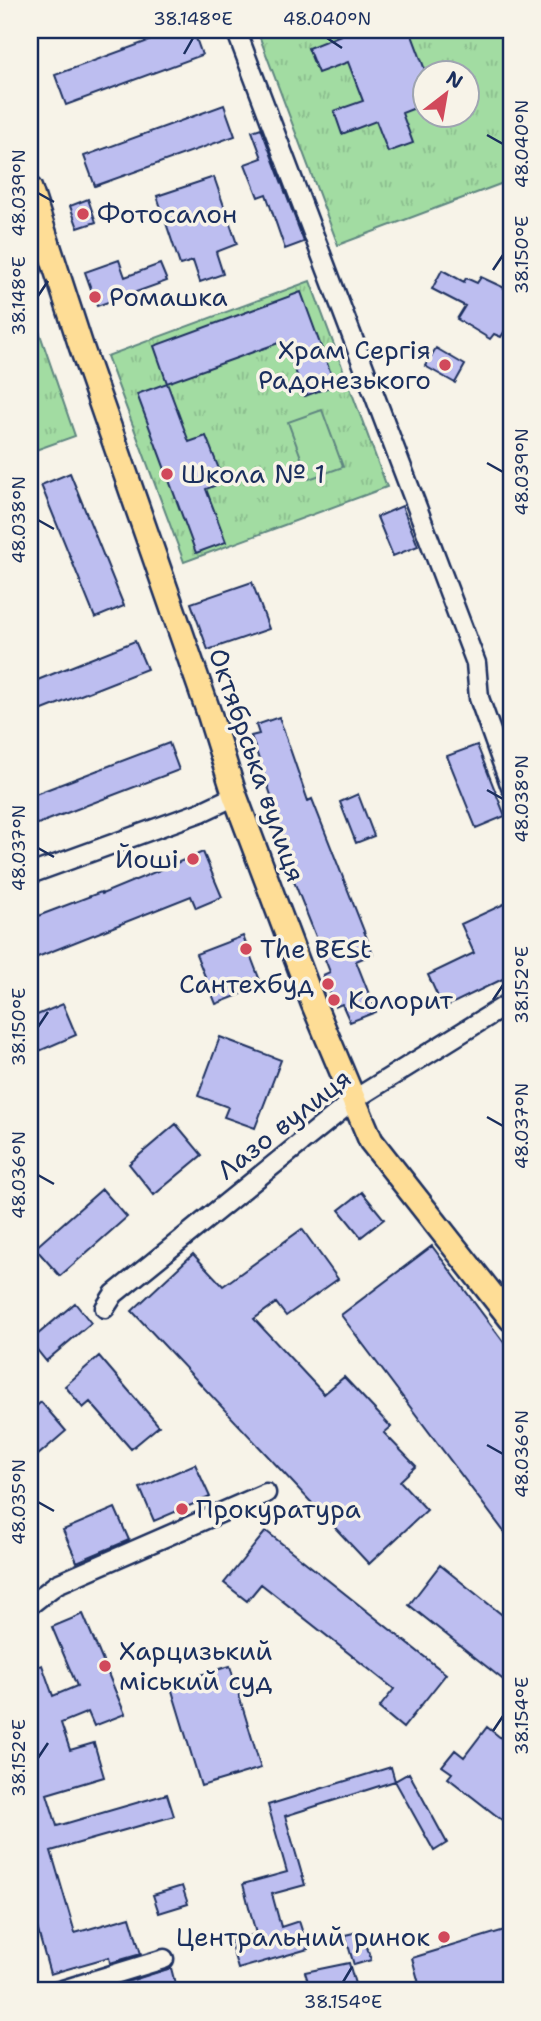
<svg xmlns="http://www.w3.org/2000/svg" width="541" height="2021" font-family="'Shantell Sans',sans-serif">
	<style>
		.grass { fill: url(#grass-tufts); stroke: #5e8680; stroke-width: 2; fill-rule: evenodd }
		.pitch { fill: #a2dca2; stroke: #5e8680; stroke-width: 2 }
		.building { fill: #bdbef0; stroke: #1b2f5e; stroke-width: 2 }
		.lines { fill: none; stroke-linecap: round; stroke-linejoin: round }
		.minor-casing { stroke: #1b2f5e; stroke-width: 23 }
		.major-casing { stroke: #1b2f5e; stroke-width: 28 }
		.minor { stroke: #f7f3e8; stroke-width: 18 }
		.major { stroke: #fedd96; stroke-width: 23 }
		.ticks { fill: none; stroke: #1b2f5e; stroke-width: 2.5 }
		.poi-dot { fill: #d1495b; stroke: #f7f3e8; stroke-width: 2.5 }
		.labels { text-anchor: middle; stroke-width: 7; stroke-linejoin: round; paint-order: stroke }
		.poi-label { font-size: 26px; fill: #1b2f5e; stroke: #f7f3e8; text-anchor: start }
		.street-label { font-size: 26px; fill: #1b2f5e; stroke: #f7f3e8 }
		.neatline { fill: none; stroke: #1b2f5e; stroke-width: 2.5 }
		.ticks-label { font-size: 18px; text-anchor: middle; fill: #1b2f5e }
	</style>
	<defs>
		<pattern id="grass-tufts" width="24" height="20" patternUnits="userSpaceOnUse" patternTransform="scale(1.75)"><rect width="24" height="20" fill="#a2dca2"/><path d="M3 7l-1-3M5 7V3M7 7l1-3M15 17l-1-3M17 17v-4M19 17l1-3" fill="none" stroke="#8bbd8e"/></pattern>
	</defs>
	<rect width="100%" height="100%" fill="#f7f3e8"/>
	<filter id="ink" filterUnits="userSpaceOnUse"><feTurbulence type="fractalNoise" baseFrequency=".0143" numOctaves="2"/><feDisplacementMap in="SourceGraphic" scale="14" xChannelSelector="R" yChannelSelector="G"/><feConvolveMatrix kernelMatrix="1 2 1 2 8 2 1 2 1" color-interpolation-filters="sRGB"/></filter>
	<g filter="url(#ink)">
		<!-- grass -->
		<path class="grass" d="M257,30h249l5,13v137l-173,65zM426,74h42v42h-42z
			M310,281l77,206 -203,75 -77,-206z
			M30,305l45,131 -45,16z"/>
		<!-- pitch -->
		<path class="pitch" d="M322,410l21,57 -34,12 -21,-57z"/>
		<!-- building -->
		<path class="building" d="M178,30h15l9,25 -136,50 -11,-30z
			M339,30h71l15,40v34l-23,9 11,30 -25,9 -12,-31 -34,13 -8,-23 29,-10 -15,-39 -30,11 -10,-25 33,-13z
			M224,105l11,31 -140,50 -11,-30z
			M261,128l43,114 -19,7 -19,-55 -8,3 -13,-33 17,-6 -10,-27z
			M214,177l23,67 -21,8 7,22 -23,8 -7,-21 -13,4 -23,-69z
			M88,199l8,23 -18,6 -8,-22z
			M119,260l6,17 35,-13 7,17 -70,25 -12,-34z
			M442,270l22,12 2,-4 11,5 4,-6 30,14v37l-5,1 -5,8 -7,-3 -4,5 -33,-20 8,-13 -33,-17z
			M301,292l34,93 -30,11 -21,-55 -117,42 -13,-37z
			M436,348l29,17 -10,18 -30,-17z
			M167,383l22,59 17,-6 18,46 -18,7 20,53 -30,11 -59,-159z
			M70,473l54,133 -29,12 -54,-133z
			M402,506l16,40 -25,10 -16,-39z
			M252,582l17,47 -61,21 -17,-47z
			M135,641l12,28 -117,46v-32z
			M279,717l29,84 4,-2 61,155 -17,7 20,51 -26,10 -8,-18 -7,3 -8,-22 -4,-10 7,-3 -62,-156 9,-3 -26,-77 8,-2 -3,-9z
			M169,743l10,27 -149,57v-31z
			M477,745l28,71 -29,12 -29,-72z
			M358,794l16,42 -18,7 -16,-41z
			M203,852l19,45 -26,11 -5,-12 -161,64v-41l71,-27 1,2z
			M506,903l5,10v62l-68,33 -15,-33 46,-22 -13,-29z
			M243,936l19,50 -46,18 -20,-50z
			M63,1004l13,31 -46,20v-37z
			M220,1037l61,23 -26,68 -31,-11 4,-10 -30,-11z
			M176,1124l26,31 -48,40 -25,-31z
			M102,1189l25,28 -67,59 -25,-28z
			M362,1192l22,27 -23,18 -22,-27z
			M302,1229l36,50 -52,37 -10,-13 -22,16 70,75 20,-17 47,50 -7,6 32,33 -16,15 27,29 -58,54 -237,-253 61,-57 30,32z
			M432,1246l79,106v189l-170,-226z
			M75,1303l16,20 -45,38 -16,-20z
			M99,1356l60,70 -28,23 -41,-47 -7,6 -18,-22z
			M41,1402l25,29 -36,31v-50z
			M195,1464l15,33 -56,24 -14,-33z
			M115,1508l14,32 -52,22 -14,-32z
			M266,1531l180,143 -43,54 -24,-20 15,-19 -133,-105 -14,17 -23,-18z
			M440,1565l71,57v64l-102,-81z
			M83,1614l42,100 -31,12 -6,-14 -27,11 9,27 24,-7 10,34 -57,17 10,32 110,-32 7,22 -123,35 24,82 55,-16 11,37 -31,9 -1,-6 -59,17 -20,-72v-233l12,-4 11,31 24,-10 -25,-59z
			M230,1666l31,102 -60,18 -31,-102z
			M487,1727l24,19v81l-63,-49 4,-5 -10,-7 13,-16 9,7z
			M391,1767l4,14 -110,35 20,69 -33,9 9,33 18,-6 9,28 -70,20 -8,-28 26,-7 -13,-50 44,-12 -19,-67z
			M409,1773l38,70 -13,8 -39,-70z
			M182,1886l6,18 -29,9 -6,-18z
			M511,1928v63h-90l-9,-33z
			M362,1931l9,29 -17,5 -9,-30z
			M349,1963l8,28h-46l-6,-19z
			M171,1968l6,23h-58l-2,-6z"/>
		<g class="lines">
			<!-- minor casing -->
			<g class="minor-casing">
				<path id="minor" d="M236,30l240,633 3,35 32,89
					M30,874l171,-62 34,-16
					M105,1308l9,-14 241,-195 156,-97
					M30,1605l27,-21 209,-91
					M59,1991l105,-32"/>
			</g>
			<!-- major casing -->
			<g class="major-casing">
				<path id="major" d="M30,189l51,157 129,370 25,80 78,207 58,138 140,178"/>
			</g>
			<!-- minor -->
			<use href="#minor" class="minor"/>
			<!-- major -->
			<use href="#major" class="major"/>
		</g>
	</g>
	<!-- ticks -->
	<path class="ticks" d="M327,38l15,10M184,54l9,-16M487,135l16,9M38,193l16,9M493,270l10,-15M38,296l10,-15M487,463l16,9M38,520l16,9M487,790l16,9M38,848l16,9M493,1000l10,-15M38,1027l10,-15M487,1117l16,9M38,1175l16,9M487,1445l16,9M38,1502l16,9M493,1731l10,-15M38,1758l10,-15M343,1982l9,-15"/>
	<!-- markers -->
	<g class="poi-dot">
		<circle cx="83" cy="214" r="7"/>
		<circle cx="95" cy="297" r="7"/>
		<circle cx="445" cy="365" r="7"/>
		<circle cx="167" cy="474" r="7"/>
		<circle cx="193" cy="859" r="7"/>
		<circle cx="246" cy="949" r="7"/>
		<circle cx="328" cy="984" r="7"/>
		<circle cx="334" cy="1000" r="7"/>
		<circle cx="182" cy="1509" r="7"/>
		<circle cx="105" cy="1666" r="7"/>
		<circle cx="444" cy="1937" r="7"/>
	</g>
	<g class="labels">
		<!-- poi labels -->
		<g class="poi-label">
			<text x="97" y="223">Фотосалон</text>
			<text x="109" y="306">Ромашка</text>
			<text x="431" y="359" text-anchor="end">Храм Сергія<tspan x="431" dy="30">Радонезького</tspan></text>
			<text x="181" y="483">Школа № 1</text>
			<text x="179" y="868" text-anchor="end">Йоші</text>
			<text x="260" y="958">The BESt</text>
			<text x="314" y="993" text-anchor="end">Сантехбуд</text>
			<text x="348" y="1009">Колорит</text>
			<text x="196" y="1518">Прокуратура</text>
			<text x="119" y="1660">Харцизький<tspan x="119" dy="30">міський суд</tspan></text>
			<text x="430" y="1946" text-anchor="end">Центральний ринок</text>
		</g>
		<!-- street labels -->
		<g class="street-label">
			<text transform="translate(257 765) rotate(71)" y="9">Октябрська вулиця</text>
			<text transform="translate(284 1124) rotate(-38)" y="9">Лазо вулиця</text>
		</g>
	</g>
	<!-- margin -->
	<rect width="541" height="2021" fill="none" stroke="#f7f3e8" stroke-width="77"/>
	<!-- north arrow -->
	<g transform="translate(446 94) rotate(31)"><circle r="33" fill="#f7f3e8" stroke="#9fa5b1" stroke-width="2"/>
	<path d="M0-5L12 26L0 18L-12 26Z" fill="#d1495b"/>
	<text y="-10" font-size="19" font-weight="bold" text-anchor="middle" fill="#1b2f5e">N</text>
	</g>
	<rect x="38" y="38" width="465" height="1944" class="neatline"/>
	<g class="ticks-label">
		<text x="193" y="25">38.148°E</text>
		<text x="327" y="25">48.040°N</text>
		<text transform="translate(522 144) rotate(-90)" y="6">48.040°N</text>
		<text transform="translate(19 193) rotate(-90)" y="6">48.039°N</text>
		<text transform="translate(522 255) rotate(-90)" y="6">38.150°E</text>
		<text transform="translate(19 296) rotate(-90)" y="6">38.148°E</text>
		<text transform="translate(522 472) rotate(-90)" y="6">48.039°N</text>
		<text transform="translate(19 520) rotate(-90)" y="6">48.038°N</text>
		<text transform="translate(522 799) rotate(-90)" y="6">48.038°N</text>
		<text transform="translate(19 848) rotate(-90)" y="6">48.037°N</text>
		<text transform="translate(522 985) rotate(-90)" y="6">38.152°E</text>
		<text transform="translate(19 1027) rotate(-90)" y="6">38.150°E</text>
		<text transform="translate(522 1126) rotate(-90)" y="6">48.037°N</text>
		<text transform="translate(19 1175) rotate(-90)" y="6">48.036°N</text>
		<text transform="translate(522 1454) rotate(-90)" y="6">48.036°N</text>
		<text transform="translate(19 1502) rotate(-90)" y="6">48.035°N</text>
		<text transform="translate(522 1716) rotate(-90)" y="6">38.154°E</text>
		<text transform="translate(19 1758) rotate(-90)" y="6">38.152°E</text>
		<text x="343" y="2008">38.154°E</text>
	</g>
</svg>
